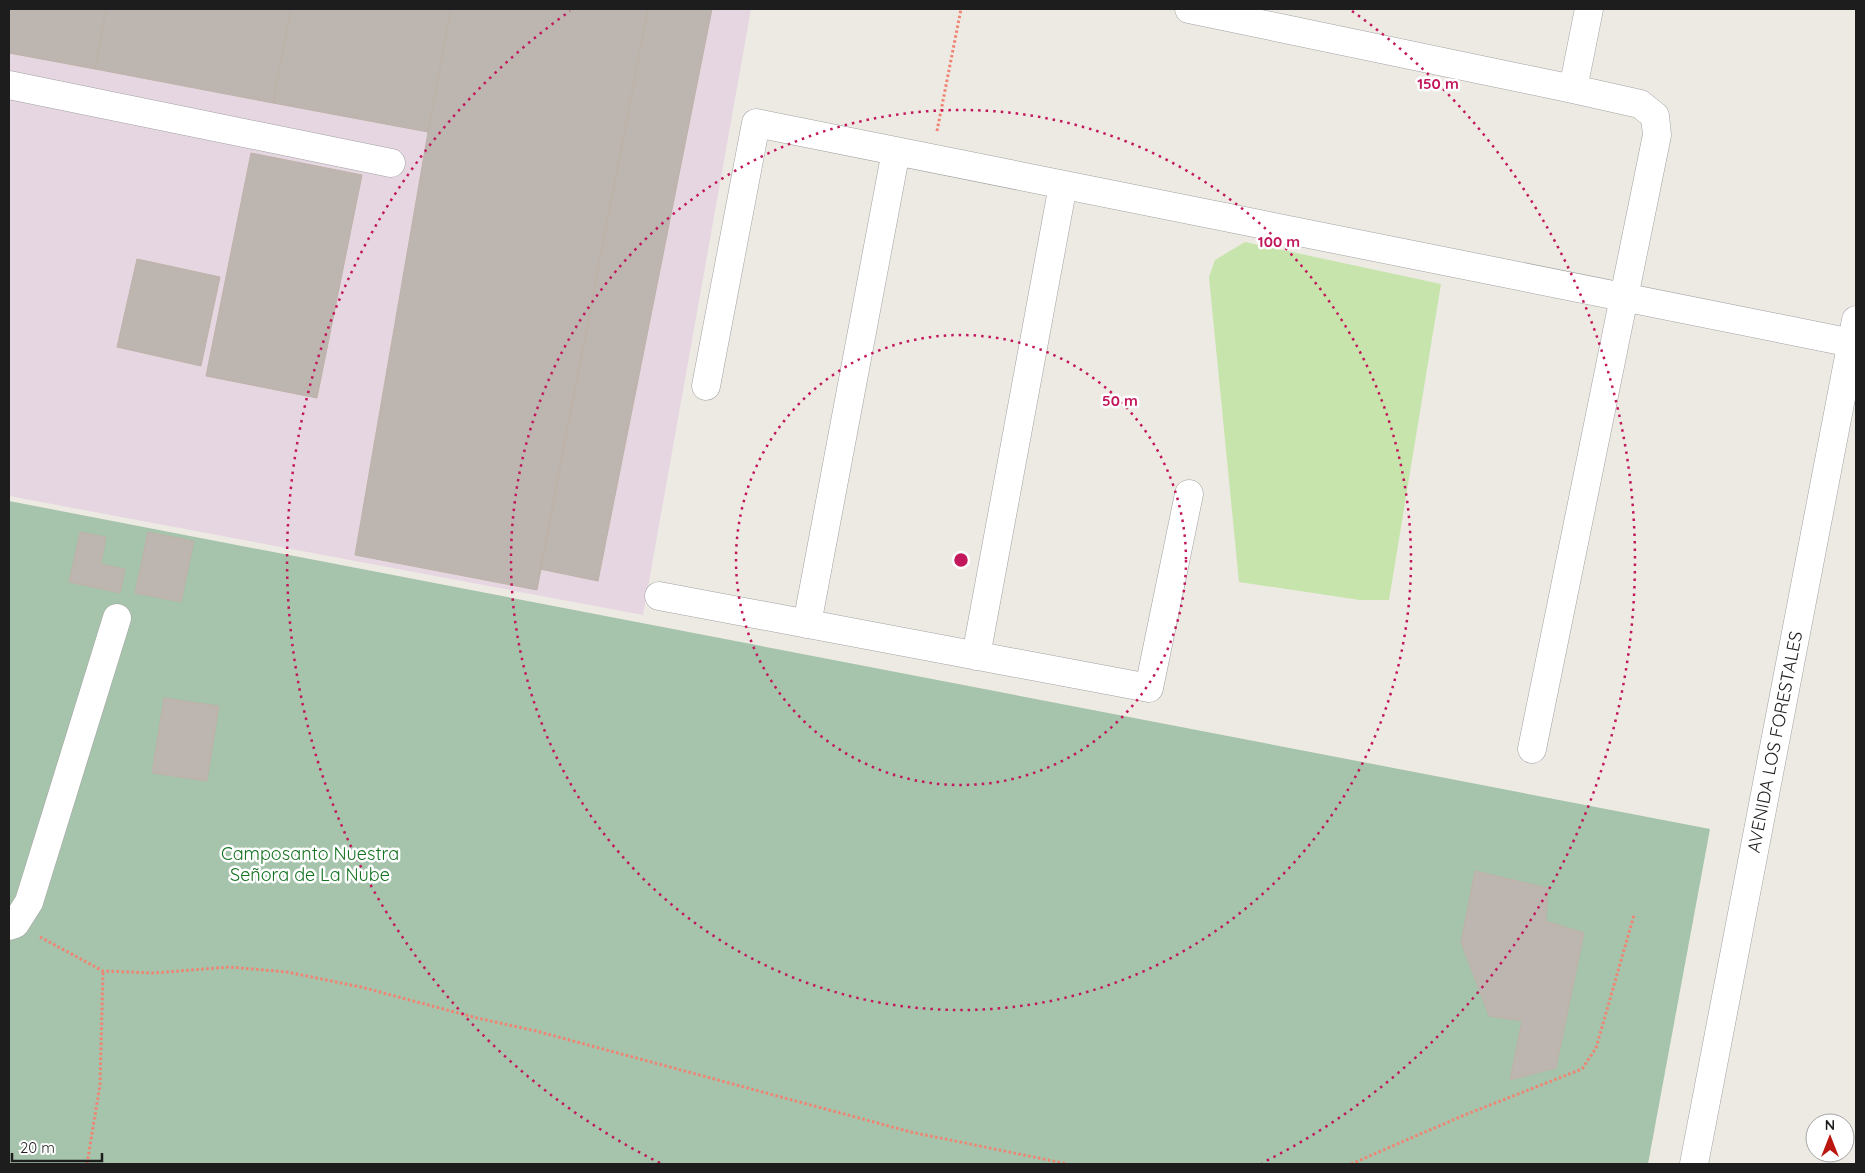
<svg xmlns="http://www.w3.org/2000/svg" width="1865" height="1173" font-family="Quicksand,sans-serif">
	<style>
		.industrial { fill: #e6d6e2 }
		.grass { fill: #c6e4ac }
		.cemetery { fill: #a6c4ac }
		.building { fill: #bdb6b0; stroke: #beb2a7 }
		.lines { fill: none; stroke-linecap: round; stroke-linejoin: round }
		.minor-casing { stroke: #a1a1a1; stroke-width: 29 }
		.path { stroke: #ef8473; stroke-width: 3; stroke-dasharray: 2.5 2.5; stroke-linecap: butt }
		.minor { stroke: #fff; stroke-width: 28 }
		.ring { fill: none; stroke: #c2185b; stroke-width: 2.5; stroke-dasharray: 2.5 5 }
		.labels { text-anchor: middle; stroke-width: 5; stroke-linejoin: round; paint-order: stroke }
		.street-label { font-size: 18px; fill: #1d1d1d; stroke: #fff }
		.park-label { font-size: 18px; fill: #13721f; stroke: #fff }
		.centre { fill: #c2185b; stroke: #fff; stroke-width: 2.5 }
		.ring-label { font-size: 15px; text-anchor: middle; font-weight: bold; fill: #c2185b; stroke: #fff; stroke-width: 5; stroke-linejoin: round; paint-order: stroke }
	</style>
	<rect width="100%" height="100%" fill="#edeae3"/>
	<!-- industrial -->
	<path class="industrial" d="M9,9h742l-108,606 -634,-119z"/>
	<!-- grass -->
	<path class="grass" d="M1245,242l196,42 -52,316h-29l-121,-18 -30,-305 6,-17z"/>
	<!-- cemetery -->
	<path class="cemetery" d="M9,501l1701,328 -62,335h-1639z"/>
	<!-- building -->
	<path class="building" d="M9,9h97l-11,60 -86,-16z
		M106,9h185l-18,94 -178,-34z
		M291,9h160l-23,123 -155,-29z
		M451,9h197l-111,581 -182,-35 73,-423z
		M648,9h64l-114,572 -58,-12z
		M251,153l111,22 -45,223 -111,-22z
		M137,259l83,18 -19,89 -84,-19z
		M80,532l26,5 -5,27 24,5 -5,24 -51,-11z
		M148,532l46,9 -13,61 -46,-9z
		M164,698l55,8 -12,75 -55,-8z
		M1475,871l73,17 -2,33 38,12 -28,135 -46,12 12,-59 -33,-5 -28,-74z"/>
	<g class="lines">
		<!-- minor casing -->
		<g class="minor-casing">
			<path id="minor" d="M1189,9l384,80 67,15 15,12 2,19 -125,614
				M9,85l382,78
				M1573,89l16,-80
				M706,386l50,-263 1096,220
				M659,596l490,92 40,-194
				M807,624l89,-473
				M976,656l87,-471
				M9,926l6,-2 14,-22 88,-284
				M1694,1164l162,-844"/>
		</g>
		<!-- path -->
		<path class="path" d="M937,131l24,-122
			M40,937l63,34 51,2 75,-6 58,5 74,15 116,31 59,13 375,101 157,32
			M87,1164l13,-79 3,-114
			M1351,1164l111,-48 120,-47 14,-21 38,-133"/>
		<!-- minor -->
		<use href="#minor" class="minor"/>
	</g>
	<!-- distance rings -->
	<g class="ring">
		<circle cx="961" cy="560" r="225"/>
		<circle cx="961" cy="560" r="450"/>
		<path d="M660 1163A674 674 0 0 1 570 11M1352 11A674 674 0 0 1 1262 1163"/>
	</g>
	<g class="labels">
		<!-- street labels -->
		<g class="street-label">
			<text transform="translate(1775 742) rotate(-79)" y="6">AVENIDA LOS FORESTALES</text>
		</g>
		<!-- park labels -->
		<g class="park-label">
			<text x="310" y="860">Camposanto Nuestra<tspan x="310" dy="21">Señora de La Nube</tspan></text>
		</g>
	</g>
	<circle cx="961" cy="560" r="8" class="centre"/>
	<g class="ring-label">
		<text x="1438" y="89">150 m</text>
		<text x="1279" y="247">100 m</text>
		<text x="1120" y="406">50 m</text>
	</g>
	<!-- border -->
	<rect width="1865" height="1173" fill="none" stroke="#1d1d1d" stroke-width="20"/>
	<!-- north arrow -->
	<g transform="translate(1830 1138)"><circle r="24" fill="#ffffff" stroke="#a5a5a5"/>
	<path d="M0-4L9 19L0 12L-9 19Z" fill="#ba160f"/>
	<text y="-8" font-size="14" font-weight="bold" text-anchor="middle" fill="#1d1d1d">N</text>
	</g>
	<!-- scale -->
	<path d="M12 1153v8h90v-8" fill="none" stroke="#1d1d1d" stroke-width="2.5"/>
	<text x="20" y="1153" font-size="15" fill="#1d1d1d" stroke="#ffffff" stroke-width="4" paint-order="stroke">20 m</text>
</svg>
